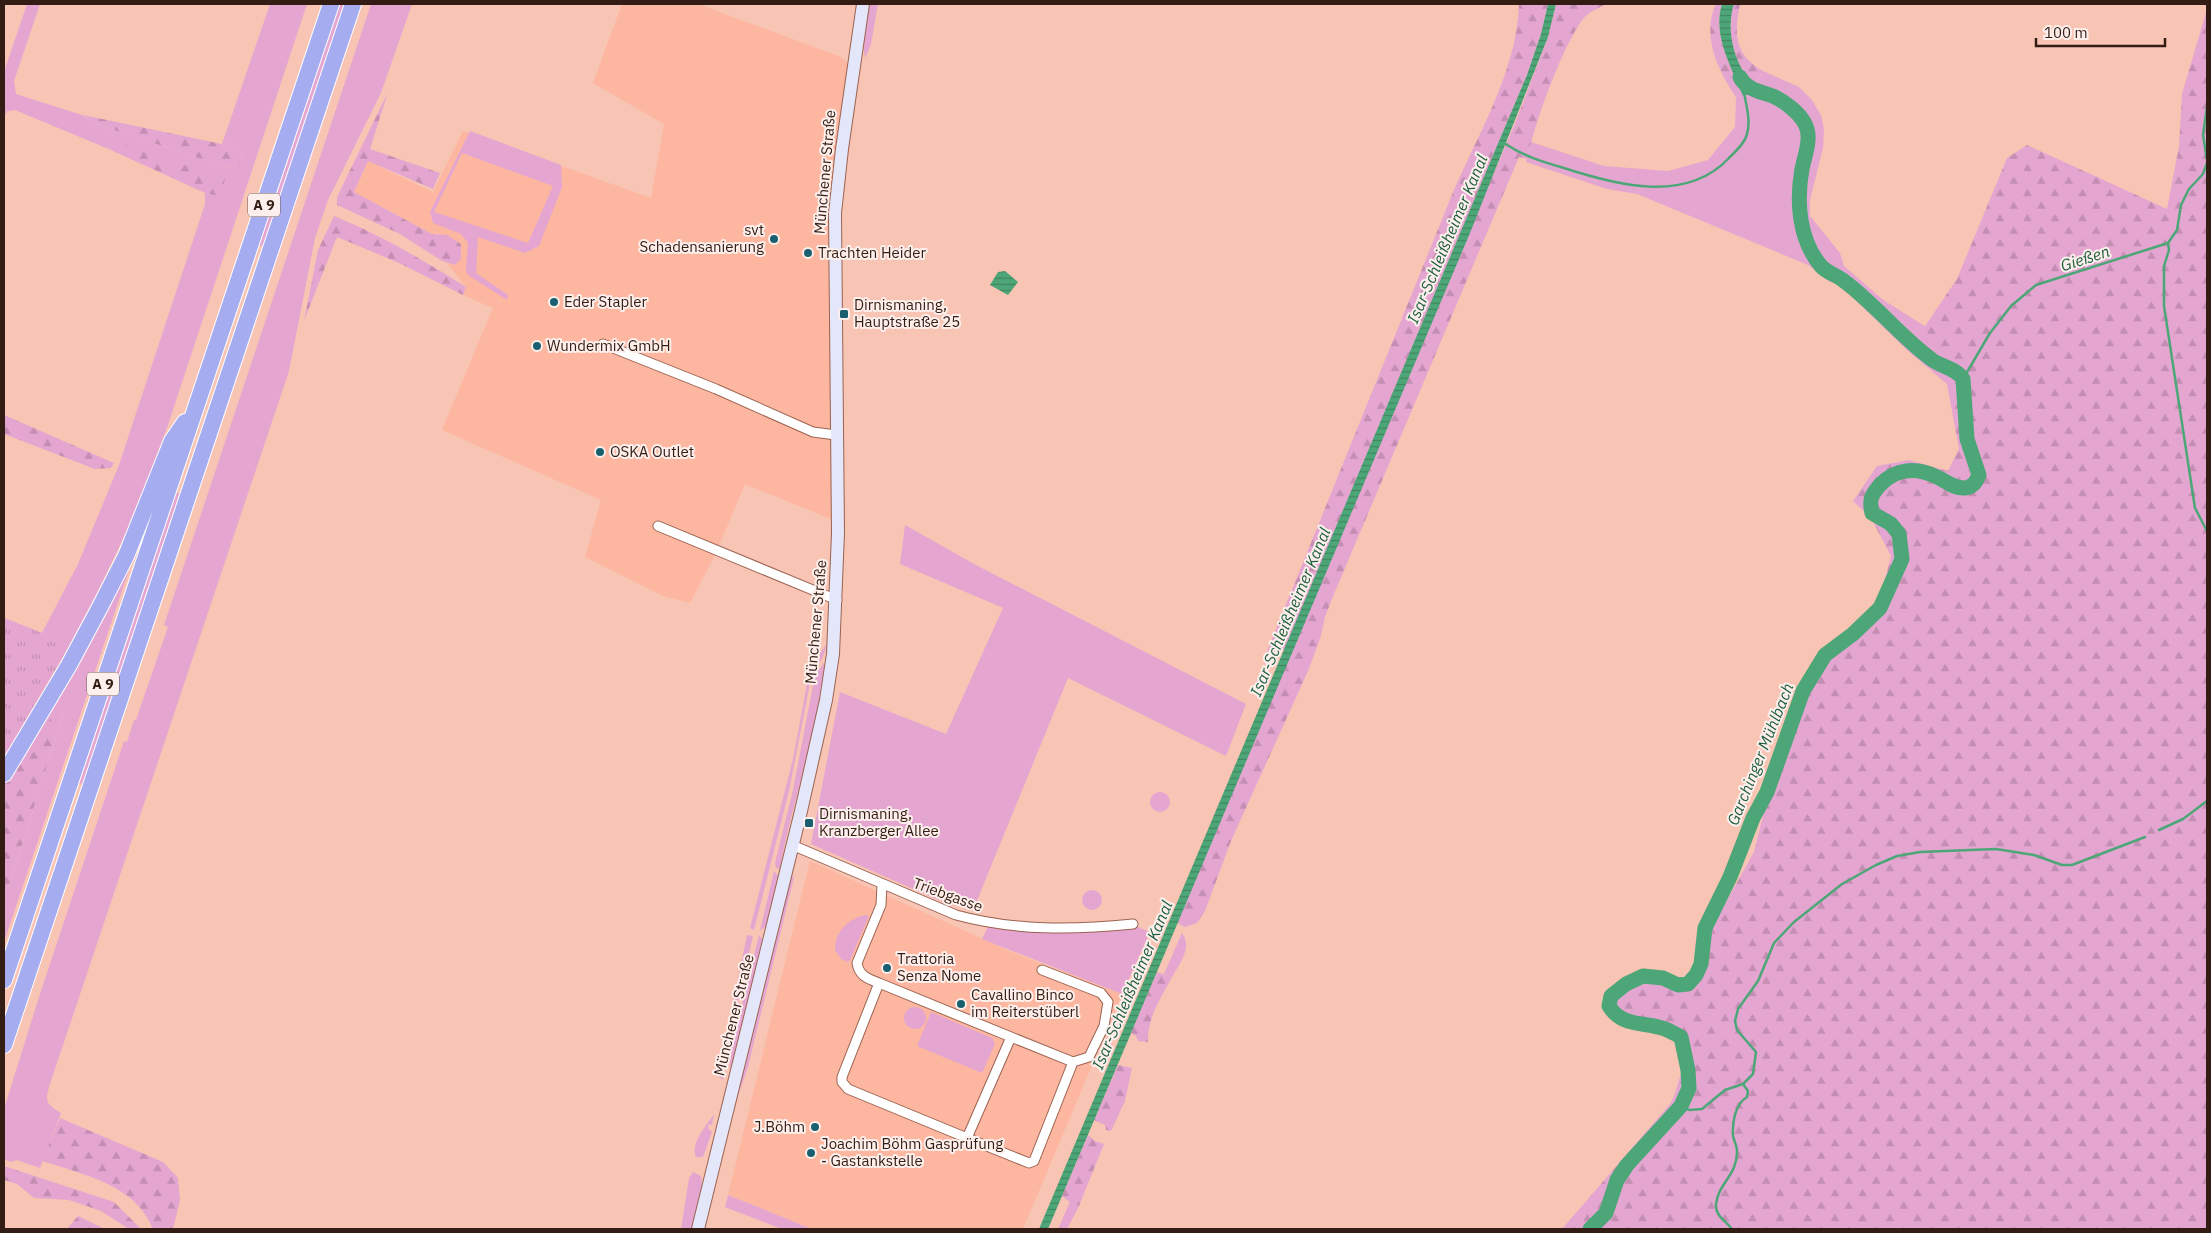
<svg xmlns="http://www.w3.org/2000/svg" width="2211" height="1233" font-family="'IBM Plex Sans',sans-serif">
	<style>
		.built { fill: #fdb69f }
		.grass { fill: #e4a6d1; fill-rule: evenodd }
		.forest { fill: url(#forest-firs) }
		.park { fill: url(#park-tufts) }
		.water { fill: url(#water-rules) }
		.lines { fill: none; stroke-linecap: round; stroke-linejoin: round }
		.stream { stroke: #4ca677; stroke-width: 2.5 }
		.river { stroke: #4ca677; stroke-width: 15 }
		.minor-casing { stroke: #9b6250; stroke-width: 11 }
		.secondary-casing { stroke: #9b6250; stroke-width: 14 }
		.motorway-casing { stroke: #fff; stroke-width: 18 }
		.minor { stroke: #fff; stroke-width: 9 }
		.secondary { stroke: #e4e6fa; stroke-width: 12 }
		.motorway { stroke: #a5adf0; stroke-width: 16 }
		.poi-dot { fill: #195f70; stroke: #fdefeb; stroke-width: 2 }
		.labels { text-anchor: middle; stroke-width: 4; stroke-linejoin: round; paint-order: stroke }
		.shield { fill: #fdefeb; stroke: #705b54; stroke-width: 1 }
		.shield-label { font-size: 14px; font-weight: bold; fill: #331c14 }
		.street-label { font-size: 15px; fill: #331c14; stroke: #fdefeb }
		.poi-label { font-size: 15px; fill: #331c14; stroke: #fdefeb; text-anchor: start }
		.water-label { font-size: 16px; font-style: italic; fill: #1d5f3f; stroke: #fdefeb }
	</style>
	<defs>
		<pattern id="forest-firs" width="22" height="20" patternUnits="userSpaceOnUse" patternTransform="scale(1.25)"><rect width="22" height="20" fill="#e4a6d1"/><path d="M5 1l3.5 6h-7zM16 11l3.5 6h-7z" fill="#c48eb3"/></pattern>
		<pattern id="park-tufts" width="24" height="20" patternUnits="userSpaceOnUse" patternTransform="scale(1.25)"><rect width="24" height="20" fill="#e4a6d1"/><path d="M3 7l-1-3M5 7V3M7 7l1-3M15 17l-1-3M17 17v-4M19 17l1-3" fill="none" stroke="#c48eb3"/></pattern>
		<pattern id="water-rules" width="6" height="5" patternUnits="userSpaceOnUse" patternTransform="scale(1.25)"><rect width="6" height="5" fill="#4ca677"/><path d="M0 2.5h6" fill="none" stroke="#408660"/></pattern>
	</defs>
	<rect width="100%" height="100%" fill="#f8c4b4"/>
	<!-- built -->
	<path class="built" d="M622,4h76l143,53 17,16 -28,149 1,297 -86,-35 -30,71 -25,48 -27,-7 -78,-39 16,-57 -159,-70 51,-122 -30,-13 3,-8 -19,-24 8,2 -8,-30 -15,-1 -78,-42 14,-31 65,31 30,-61 188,67 13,-74 -71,-41z
		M810,861l204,92 108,41 -99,235h-211l-84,-34z"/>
	<!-- grass -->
	<path class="grass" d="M27,4h13l-26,77 2,13 66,21 10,7 19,7 118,39 13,-3 -1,-12 -19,-9 48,-140h37l-139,421 -34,91 -39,81 -27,51 -64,109v-139l38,15 36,-69 41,-99 86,-261v-11l9,2 -109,-52 6,7 -96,-40 -8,1 -3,7v-46z
		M339,4h6l-80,243 -7,-2z
		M371,4h41l-31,89 -53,107 -13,38 -26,133 -238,710c-6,19 -7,22 10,32l-21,55 -23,-8 -6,2 -7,-3v-50l35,-112 85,-256 3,1 7,-22h2l32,-93 -4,-2z
		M870,4h8l-7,40 -6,14 -2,-14z
		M1763,71l36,16 13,13 9,15 3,14 -1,19 -13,52v16l30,37 4,13 38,33 44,28 -18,24 -64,-62 -11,-7h-3l-22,-17 -171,-71 -30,-5 -81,-27 5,-20 73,24 64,5 40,-11 27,-33 1,-30 16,-4z
		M470,131l91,34 1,22 -23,59 -14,7 -47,-16 -2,36 32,22 -1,5 -39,-25 -2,-5 2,-27 -7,-9 -28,-11 -3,-11zM462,153l91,33 -25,57 -94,-31z
		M176,492l5,2 -98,291 -5,-2z
		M905,525l69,39 272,140 -20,52 -158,-78 -92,225 -12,4 -28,-8 -125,-55 29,-152 106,42 57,-126 -103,-44z
		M128,566l2,1 -126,375v-40l60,-191 -49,54z
		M828,642l-6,17 -10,14 -23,118 -35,139 -4,-2 43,-169 17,-91z
		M824,663c2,15 -4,34 -7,49 -10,53 -28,104 -37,157l-4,-1 -1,-5 18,-73 22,-115z
		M1150 802a10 10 0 1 1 20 0a10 10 0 1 1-20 0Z
		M774,871l4,5 -11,49 -7,6z
		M790,876l4,1 -46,190 -16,46z
		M1082 900a10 10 0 1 1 20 0a10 10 0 1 1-20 0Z
		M866,915l3,1 -19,44 -2,2 -7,-3 -6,-9c0,-19 13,-31 31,-35z
		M988,927l52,6 52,-1 46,-5 12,5 -28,62 -140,-55z
		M1182,933c11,14 -3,32 -10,44l-8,-3z
		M747,935l6,1 -25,109 -5,35 -5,-4z
		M759,935l4,5 -29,118 -5,12 3,-24z
		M904 1018a11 11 0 1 1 22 0a11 11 0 1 1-22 0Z
		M931,1012l61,26 3,6 -13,29 -65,-27z
		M714,1114l-2,11 -3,-1 -1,4 4,4 -9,25h-7c-6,-14 11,-32 18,-43z
		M693,1172l8,4 1,10 -10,43h-11l8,-51z
		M728,1195l84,34h-30l-57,-22z
		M1070,1202l9,4 -12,23h-9z"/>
	<!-- forest -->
	<path class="forest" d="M1519,4h29l-7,30 -14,41 -243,576 -7,-2 -4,7 -7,-2c61,-151 122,-301 183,-452 26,-64 68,-128 70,-198z
		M1556,4h50c-7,4 -18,8 -23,15 -22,30 -48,103 -56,140l-8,-2 -185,437 -9,23 -5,22 -12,32 -77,170 -26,70 -8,12 -12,4 -8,-4 339,-802 32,-84z
		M1716,4h6c-10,32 10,62 21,92l-7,1c-18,-26 -35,-63 -20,-93z
		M1734,4h6c-6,30 -6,50 23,67l-8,15c-20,-19 -30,-55 -21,-82z
		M2207,9v1220h-645l108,-125c6,-10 7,-19 11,-30 5,-17 9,-25 2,-42l-58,-16 -9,-5 -1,-8 3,-8 19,-13 14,-2 35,10 14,-9 11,-52 43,-77 31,-125 39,-72 53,-45 14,-54 -20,-38 -18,-17 24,-35 32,-6 39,11 11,-22 -12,-65 -39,-33 49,-72 50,-121 20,-13 140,64 12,-63 3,-52z
		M388,92l-18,57 70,24 -7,16 -65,-28 -14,31 78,42 15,1 14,9v15l-6,6 -13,-4 -42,-27 -63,-29v-8z
		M83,115l139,29 19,9 1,12 -13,3 -118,-39 -19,-7z
		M108,139l117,40 -3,13 -8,3 -9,-2 -94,-43 -6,-7z
		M334,216c47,19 89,44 132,71l-3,8 -64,-32 -62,-26 -33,84 14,-71z
		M4,415l110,48 -3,5 -16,1 -91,-35z
		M59,708l5,3 -60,191v-117l11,-20z
		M1157,972l15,5c-11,21 -25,41 -24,65l-10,-1 -2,-5 -5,-3z
		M1118,1065l14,3 -7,33 -14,30 -5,-1 -1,-5 -11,-5z
		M60,1118l103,44 15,16 2,22 -7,29h-20c-18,-45 -69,-54 -111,-68z
		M1088,1135l7,6 9,3 -25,62 -7,-2 -10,-8z
		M4,1166l110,36 27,27h-12l-28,-18 -32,-11 -35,-2 -17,-14 -13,-4z
		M78,1216l27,13h-38z"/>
	<!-- park -->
	<path class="park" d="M4,618l38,15 26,15 -64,108z"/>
	<!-- water -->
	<path class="water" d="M1548,4h8l-8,33 -78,196 -422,996h-9l488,-1154 14,-41z
		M1722,4h12c-9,27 1,63 21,82l-3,7 -9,3c-11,-29 -31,-60 -21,-92z
		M1005,271l13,11 -10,13 -18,-10 8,-13z"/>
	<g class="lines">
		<!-- stream -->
		<path class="stream" d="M2207,107l-4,28 4,25
			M1504,143c19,13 39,19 60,25 52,17 122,36 165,-10 7,-7 16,-15 18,-24 4,-14 -1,-29 -3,-42
			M2168,243l1,7 -5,16v40l31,202 12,23
			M1963,379l27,-46 21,-27 25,-21 132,-42 9,-13 4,-25 8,-16 14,-15 4,-11
			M2159,830l24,-11 24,-18
			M1681,1106l8,4 13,-1 23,-19 18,-6 10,-10 3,-22 -19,-22 -2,-9 3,-12 20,-28 16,-38 20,-21 48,-38 34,-19 21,-9 23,-4 76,-3 38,6 28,10h10l73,-28
			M1732,1229c-6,-8 -17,-13 -16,-25 2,-20 22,-30 21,-53 0,-5 -3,-10 -4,-15 -1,-13 2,-32 14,-39l1,-6 -5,-7"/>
		<!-- river -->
		<path class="river" d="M1590,1229l16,-16 11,-33 10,-15 54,-59 8,-18 -1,-18 -7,-33c-6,-3 -12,-7 -19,-9 -20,-6 -41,-2 -53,-22l2,-10 15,-12 17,-8 20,2 15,7 10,-1 8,-9 5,-11 4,-36 25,-51 23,-59 14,-26 36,-101 22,-36 28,-21 27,-26 22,-49 -3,-25 -8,-10 -19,-11c-3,-13 -1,-18 8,-28 16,-17 36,-18 57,-8 9,4 17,12 28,11 8,-1 11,-6 14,-13l-12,-36 -4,-60c-7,-11 -22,-12 -32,-20 -31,-23 -56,-55 -87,-78 -7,-6 -17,-8 -23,-15 -22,-26 -25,-64 -19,-97 3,-15 11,-33 2,-47 -6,-10 -19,-20 -29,-25 -12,-5 -29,-7 -35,-20"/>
		<!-- minor casing -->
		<g class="minor-casing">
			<path id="minor" d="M603,344l113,45 97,43 23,3
				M658,526l179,74
				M792,845l164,70c59,16 117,15 177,9
				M879,983l132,54 -44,101 -119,-49 -6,-7v-5l37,-94c-11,-4 -20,-7 -22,-20l24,-58 1,-21
				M1011,1037l62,25 16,-5 15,-31 4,-24 -7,-9 -59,-23
				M967,1138l62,25 5,-2 39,-99"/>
		</g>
		<!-- secondary casing -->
		<g class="secondary-casing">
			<path id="secondary" d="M698,1229l103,-418 25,-111 7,-46 5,-121 -3,-320 7,-64 21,-145"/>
		</g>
		<!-- motorway casing -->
		<g class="motorway-casing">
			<path id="motorway" d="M4,774l65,-109 31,-58 26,-51 46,-115 13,-19
				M4,980l327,-976
				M4,1045l349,-1041"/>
		</g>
		<!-- minor -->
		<use href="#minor" class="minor"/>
		<!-- secondary -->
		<use href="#secondary" class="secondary"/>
		<!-- motorway -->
		<use href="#motorway" class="motorway"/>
	</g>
	<!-- markers -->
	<g class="poi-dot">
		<circle cx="774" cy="239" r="5"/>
		<circle cx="808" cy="253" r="5"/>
		<circle cx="554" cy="302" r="5"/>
		<rect x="839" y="309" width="10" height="10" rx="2.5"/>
		<circle cx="537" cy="346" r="5"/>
		<circle cx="600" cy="452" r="5"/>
		<rect x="804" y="818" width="10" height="10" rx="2.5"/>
		<circle cx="887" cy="968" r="5"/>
		<circle cx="961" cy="1004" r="5"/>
		<circle cx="815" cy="1127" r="5"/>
		<circle cx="811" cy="1153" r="5"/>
	</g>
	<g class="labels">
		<!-- shield labels -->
		<g class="shield">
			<rect x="248" y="193.5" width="32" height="23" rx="4"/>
			<rect x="87" y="672.5" width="32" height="23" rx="4"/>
		</g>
		<g class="shield-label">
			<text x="264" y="210">A 9</text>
			<text x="103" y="689">A 9</text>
		</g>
		<!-- street labels -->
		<g class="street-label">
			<text transform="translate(825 172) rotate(-85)" y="5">Münchener Straße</text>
			<text transform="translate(816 622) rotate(-85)" y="5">Münchener Straße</text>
			<text transform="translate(948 895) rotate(20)" y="5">Triebgasse</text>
			<text transform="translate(734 1015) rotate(-76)" y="5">Münchener Straße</text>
		</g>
		<!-- poi labels -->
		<g class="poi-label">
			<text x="764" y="235" text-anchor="end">svt<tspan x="764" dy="17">Schadensanierung</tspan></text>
			<text x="818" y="258">Trachten Heider</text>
			<text x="564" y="307">Eder Stapler</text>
			<text x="854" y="310">Dirnismaning,<tspan x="854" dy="17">Hauptstraße 25</tspan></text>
			<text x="547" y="351">Wundermix GmbH</text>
			<text x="610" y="457">OSKA Outlet</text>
			<text x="819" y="819">Dirnismaning,<tspan x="819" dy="17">Kranzberger Allee</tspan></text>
			<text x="897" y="964">Trattoria<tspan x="897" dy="17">Senza Nome</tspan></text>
			<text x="971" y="1000">Cavallino Binco<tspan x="971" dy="17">im Reiterstüberl</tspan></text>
			<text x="805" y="1132" text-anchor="end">J.Böhm</text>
			<text x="821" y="1149">Joachim Böhm Gasprüfung<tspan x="821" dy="17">- Gastankstelle</tspan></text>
		</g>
		<!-- water labels -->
		<g class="water-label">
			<text transform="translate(1447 239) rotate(-67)" y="6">Isar-Schleißheimer Kanal</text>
			<text transform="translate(2085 258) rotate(-18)" y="6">Gießen</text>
			<text transform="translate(1290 612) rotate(-67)" y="6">Isar-Schleißheimer Kanal</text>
			<text transform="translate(1760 754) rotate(-68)" y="6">Garchinger Mühlbach</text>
			<text transform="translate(1132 985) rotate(-67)" y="6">Isar-Schleißheimer Kanal</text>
		</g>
	</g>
	<!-- border -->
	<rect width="2211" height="1233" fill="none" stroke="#331c14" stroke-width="10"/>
	<!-- scale -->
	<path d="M2036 38v8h129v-8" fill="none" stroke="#331c14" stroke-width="2.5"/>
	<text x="2044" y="38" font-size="15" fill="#331c14" stroke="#fdefeb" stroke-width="4" paint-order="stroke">100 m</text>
</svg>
